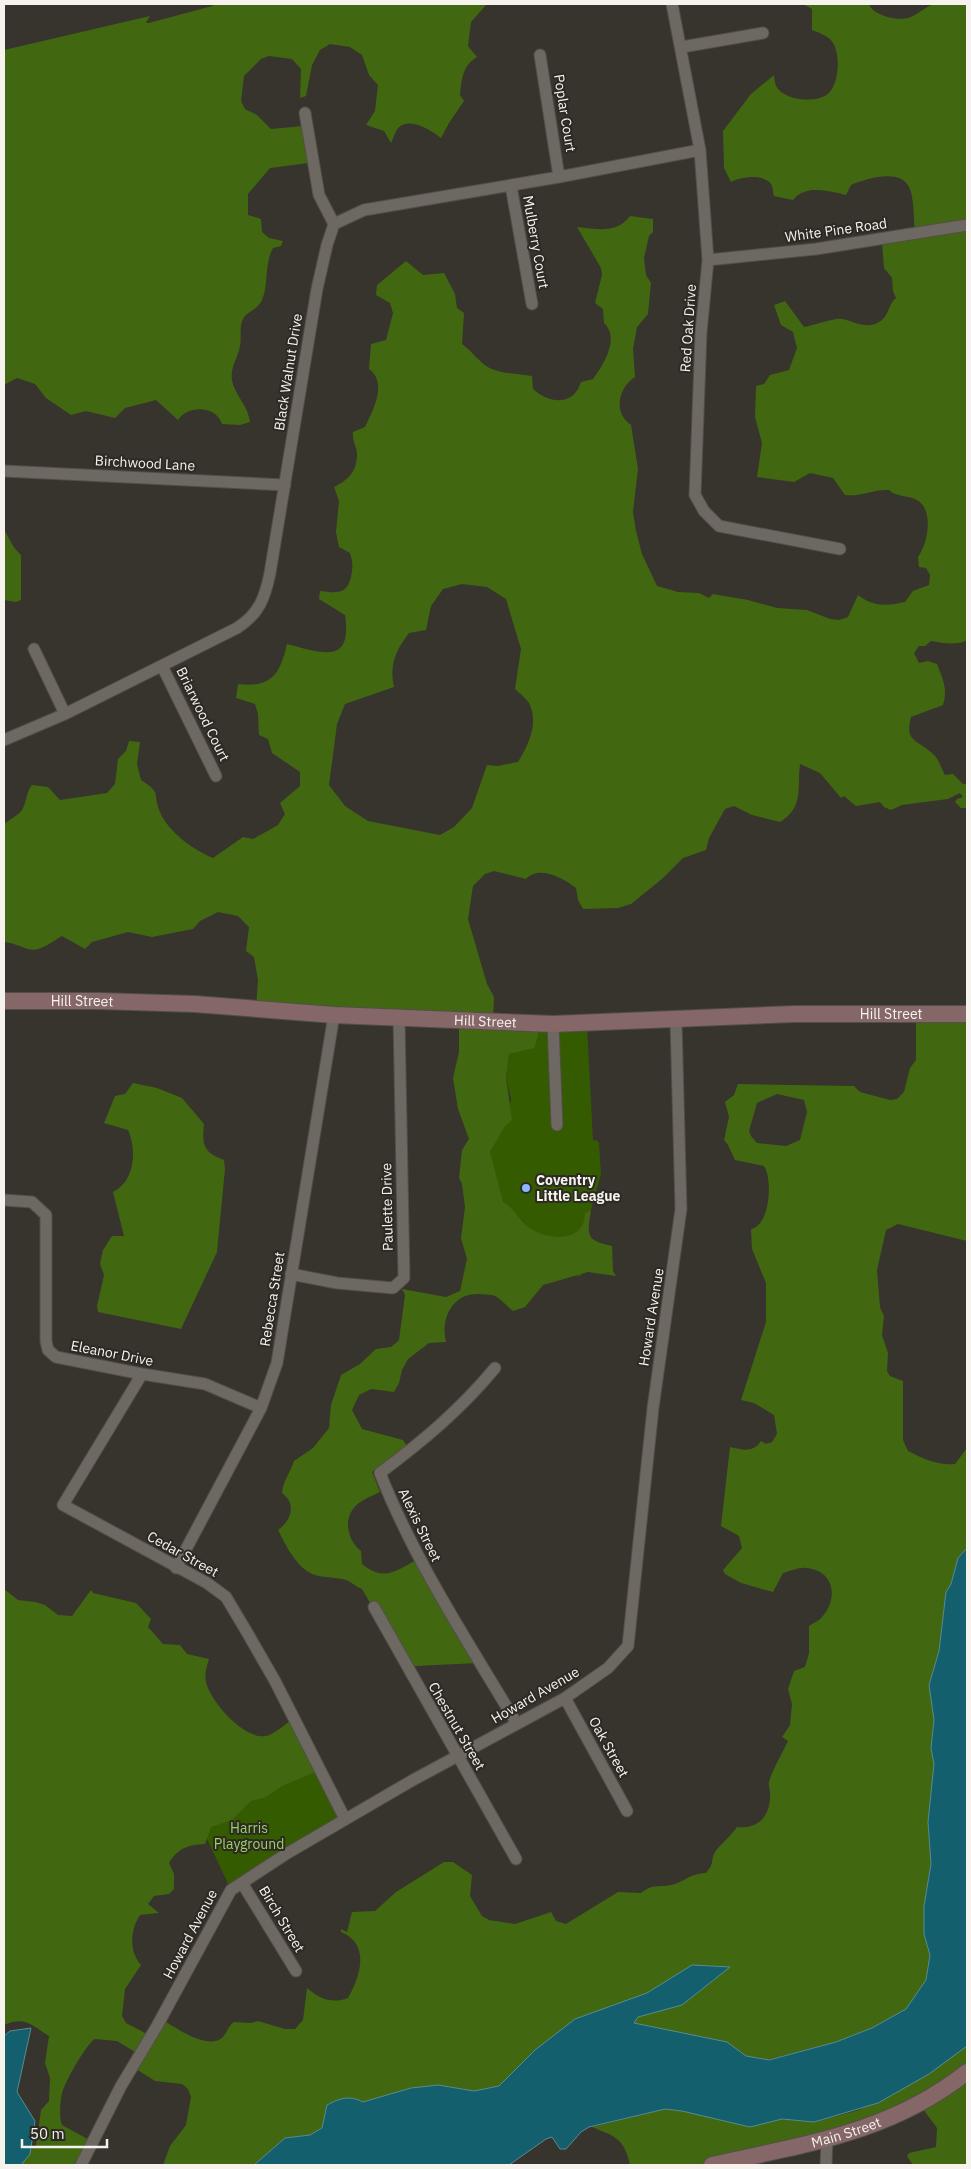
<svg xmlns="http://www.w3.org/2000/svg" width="971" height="2169" font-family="'IBM Plex Sans',sans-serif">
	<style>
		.green { fill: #355b00 }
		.forest { fill: #416811; fill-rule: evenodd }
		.water { fill: #135f6d; stroke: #578b94 }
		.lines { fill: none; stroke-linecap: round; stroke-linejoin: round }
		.street-casing { stroke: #534e49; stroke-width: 13 }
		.secondary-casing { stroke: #534e49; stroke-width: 18 }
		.street { stroke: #6d6862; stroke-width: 11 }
		.secondary { stroke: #856768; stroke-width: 16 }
		.poi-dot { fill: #8bb9fc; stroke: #2d2923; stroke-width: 2 }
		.labels { text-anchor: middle; stroke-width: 4; stroke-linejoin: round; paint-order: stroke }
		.street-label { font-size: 14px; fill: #f6f3ef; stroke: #2d2923 }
		.poi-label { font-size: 14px; font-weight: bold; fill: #f6f3ef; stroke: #2d2923; text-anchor: start }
		.park-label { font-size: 14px; fill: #9bd367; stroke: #2d2923 }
	</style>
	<rect width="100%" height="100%" fill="#37332d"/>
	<!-- green -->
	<path class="green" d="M537,1025h50l6,116 3,-1 3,3 2,31 -10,36 -5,3 5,29 -10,34 -82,-6 -9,-118 15,-27 6,-26 -5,-22 3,-23z
		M315,1759l30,60 -114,71 -32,-68z"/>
	<!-- forest -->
	<path class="forest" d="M214,4h273l-16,18 -3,24 9,11c-15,9 -15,22 -17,38l4,6 -15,22 -8,15c-9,-7 -31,-22 -43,-10 -3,4 -5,11 -7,15l-7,-12 -18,-6 9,-14 3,-26 -9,-10 -7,-20 -12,-8 -20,-3 -10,6 -8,15 -6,31 -6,2 1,-29 -9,-10 -23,-3 -8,3 -17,17 -3,25 4,8 12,6 14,14 32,-3 6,37 -39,5 -22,26v21l13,4 1,13 7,6 14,3 -2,5 -8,2c-9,16 -4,36 -11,52 -4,9 -11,10 -17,16 -7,8 -3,21 -5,30 -2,12 -10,21 -8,34 2,14 16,25 18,42l-10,3 -18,-1c-5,-18 -34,-20 -44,-4l-22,-20 -31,8 -10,10 -29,-7 -15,4 -25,-17 -11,-14 -18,-6 -13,7v-335l146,-34 -4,7h3l63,-17z
		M803,4h66c4,12 31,18 42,13 8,-3 16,-12 24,-13 10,-2 22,0 32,0v636c-10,6 -25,3 -36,1l-6,5h-6l-5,7 5,10 9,-2 9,3c6,16 11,24 6,41l-32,12c-7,26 8,23 22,37 6,5 8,14 12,21l8,-1 10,10h4v24h-6l-6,-6 2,-3 6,-2 -3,-4 -12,6 -46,6 -11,5 -7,-3 -4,-5 -24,4 -12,-10 -3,2 -21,-25 -20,-9c-3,25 4,43 -20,58l-28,-7 -18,-9 -9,3 -16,29 -3,12 -23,8 -21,21 -31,25 -13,4 -35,1 -5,-9 -2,-12c-14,-10 -36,-23 -50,-9l-32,-8 -9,3 -12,12 -5,33 19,65 7,13 -1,24 44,4 1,10 -4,13 -25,6 -3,23 6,43 -7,6 -15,26 13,50c12,7 16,20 28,27 20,12 54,13 54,-16l6,-3c-4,25 -6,30 21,36l1,25 3,5 -28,-4 -45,13 -18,22 -12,4c-5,-4 -11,-11 -18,-15 -4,-2 -11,-1 -15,-2 -27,-2 -40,24 -34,48l-17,1 -21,16 -6,11 -3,13 -5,9 -23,-3 -12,6 -7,15 10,19 41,11 6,9 -37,23 8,20c-8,4 -22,9 -27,17 -10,13 -4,33 8,42l1,13c22,18 34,7 56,-5l60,104 -62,3 -7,3 -47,-80c-6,-2 -10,-7 -16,-9 -10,-3 -21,-2 -31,-5 -18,-6 -29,-29 -37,-45 13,-9 19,-26 4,-37 1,-12 8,-20 12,-32l19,-13 16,-20 2,-23 10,-30 19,-11 16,-15 15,-2 8,-7 6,-45 -3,-6 44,8 14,-6 7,-32 -6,-21 4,-31 -3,-23 -3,-6 3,-28 7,-11 -11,-30 -5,-31 6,-26v-31l-203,-13 2,-28 -4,-23 -8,-6 3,-24 -11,-11 -20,-4 -18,9 -7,8 -41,8 -24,-5 -36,10 -7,7 -23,-13c-9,5 -23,17 -34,13 -9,-3 -15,-6 -24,-7v-118c6,-5 16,-9 19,-16 4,-8 3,-16 9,-23l16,2 12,13 47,-7 8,-9 3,-25 8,-8 3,-10 11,1 -3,22 4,16c22,14 11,14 19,32 9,21 34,38 53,46l30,-21 10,2 25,-14 7,-11 -5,-11 20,-17v-14l-28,-19 -4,-14 -9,-4 -1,-21 -3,-10 -19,-6 2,-14c34,4 42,-10 49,-40 32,8 66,23 58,-29l-26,-16 1,-8c16,2 27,4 31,-14 2,-10 2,-15 -1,-24l-11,-6 -3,-15 3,-31 -5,-14c14,-7 23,-15 23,-33 0,-7 -5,-12 -4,-22l12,-5c8,-17 23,-44 4,-58l2,-25 15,-4 7,-27 -3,-10 -14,-8 1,-10 29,-24 17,14 21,-2 11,21 2,14 7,5 -2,31c9,6 20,22 30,25 12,5 28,5 40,7l1,13c16,15 41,17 48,-7l12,-3c11,-15 27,-41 11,-56l-1,-14 -8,-6 7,-28 -1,-7 -24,-41c20,2 40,7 53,-11l23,3v13l-4,4 -5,22 2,17 5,8 -3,31 -11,13 -4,22 2,28c-17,11 -22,36 -4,48l7,44 -5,43 3,19 6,23 15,32 21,6 21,1 10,5 4,-4 35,6 29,8 30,2 23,9 9,1 9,-3 10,-22c15,12 29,11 47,7l8,-11 16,-6 1,-10 -4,-7 -7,-1 -1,-10c10,-13 17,-50 -3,-58 -9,-4 -19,-2 -26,-9 -16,-1 -28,7 -44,5l-12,-17 -23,-5 -16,9 -37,-5 5,-34 -7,-26 1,-31 8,-2 6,-9 19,-5 8,-22 -4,-16 -12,-7 -7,-20 11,-4 19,26c8,-1 32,-10 38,-8 12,2 24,11 37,3 10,-5 9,-18 17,-24l-3,-7 -1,-13 -8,-10 -2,-26 33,-9c-1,-11 -1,-37 -6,-46 -9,-19 -44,-8 -58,-2l-5,10c-17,-4 -41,-11 -53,5l-19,-4c-1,-3 -1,-9 -3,-12 -8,-11 -31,-7 -40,-2l-7,-14 -1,-37 28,-37 23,-19c0,3 1,8 2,11 8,15 42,18 53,7 11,-12 12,-43 1,-54 -5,-4 -12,-7 -18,-9v-21zM462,584l25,3 19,12 15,50 -6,40c4,4 11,9 14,14 10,20 0,41 -11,59l-20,4 -11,-1 -15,43 -18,19 -14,8 -72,-14 -23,-15 -16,-21 8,-61 8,-20 49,-17c-5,-22 2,-37 15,-54l17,-3 5,-24 12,-17z
		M4,530c6,9 8,17 17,25v45l-5,2 -12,-2z
		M916,1015h51v226l-69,-17 -12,6 -9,40 3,37 4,9 -2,19 6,18 -1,18 3,5 13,5v59l5,11c14,7 30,15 47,13l12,-16v100l-9,10 -7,26 -5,8 -7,59 -10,34 5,35 -3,28 3,16 -6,58 3,42 -7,42v28l6,21 -5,44 -53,29 -36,14 -69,18 -17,-1 -136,-42 -83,58 -36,13 -64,9 -104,8 -5,23 -12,7 -25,3 -31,27h-91l7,-19 16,-21 5,-28 -3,-8 -6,-5 -27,-3 -19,-12 4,-14 -23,-14 -22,-2c-9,5 -30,43 -33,54 -2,9 -3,24 0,32l31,17 -11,23h-62l5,-10 11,-10 5,-35 8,-9 1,-23 -5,-15 4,-27c-18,-11 -24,-20 -45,-11v-436l14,11 17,2 10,3 13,10 14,1 19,-26 2,3 43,10 15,16 -3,8 15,17 17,1 7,9 22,5c-2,7 -5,15 -3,23 4,19 38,58 60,54 9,-2 19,-12 27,-17l27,51 -38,16 -16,11 -15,4 -19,19 -21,7 -6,17c-17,1 -27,4 -36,19l5,11v15l-5,5 -15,2 -6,8 11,9 -19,2c-10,15 -11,37 1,50l-16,24 -3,27 4,7 25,13 12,-16c13,8 44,30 59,18 5,-5 6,-12 12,-16l17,1 7,-2 27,8h10l8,-9 4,-32c13,11 25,16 41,10 12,-21 23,-54 -7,-66v-3l6,3 5,-20 23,-1 21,-19 48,-30h9l19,13 -2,21 12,20 7,4 26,4 36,-12 5,9 10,3 52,-32 23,1c13,-10 16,-5 30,-8 14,-3 17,-11 35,-12 9,-10 4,-12 9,-21 4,-6 16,-16 22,-25 22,2 34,-11 33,-34 0,-4 -2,-8 -1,-11 4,-14 13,-28 19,-41l-6,-4 8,-12 2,-21 -4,-15 6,-18 11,-4 4,-14v-27c4,-3 10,-5 13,-9 17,-19 12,-47 -16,-49 -7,-1 -15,3 -23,5l-10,19 -32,-9 -16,-9 -2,-4 19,-22 -3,-12 -18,-10 9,-79c13,3 23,6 31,-6l5,3 6,-2 5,-8 -3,-19 -20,-12 -13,-3 25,-78v-39l-14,-34 -1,-20c19,-3 22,-50 13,-63l-29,-6 -7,-15 -4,-5 5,-23 -4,-15 9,-7 4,-11 116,2 6,6 30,8 7,-1 7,-7 6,-24 6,-8zM777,1094l27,6 3,12 -7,28 -14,6 -29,-3 -6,-7 -2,-5 8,-28z
		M133,1083l24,5 25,10 22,26c-2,21 -1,28 20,36l1,9 -8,83 -36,77 -83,-17 -1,-6 7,-31 -4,-11 3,-14 9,-14h12l-11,-44c22,-11 24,-42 15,-62l-24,-7 11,-27 10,-2z
		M967,2046v119h-54l-6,-9 2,-3 27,-6 1,-19 -17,-23 -207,60h-83c-6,-27 -14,-28 -38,-38l73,-18 149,13 45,-12 70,-36 16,-15z"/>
	<!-- water -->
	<path class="water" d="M967,1548v498l-38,28 -51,29 -64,19 -32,-3 -32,8 -68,-16 -17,-2 -76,18 -8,5 -15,17h-6l-8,-12 -6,2 -37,26h-255l31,-27 25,-3 12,-7 5,-23c14,-7 22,-10 36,-3l48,-14 27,-3 36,6 25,-5 36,-36 40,-31 72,-26 45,-28 38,2 -48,38 -44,12 -4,6 93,19 19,14 23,4 67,-18 36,-14 34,-19 20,-29 4,-25 -6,-21v-28l7,-42 -3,-42 6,-58 -3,-16 3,-28 -5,-35 10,-34 7,-59 5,-8 7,-26z
		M31,2028l-14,64 18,29 -5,33 -9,11h-17v-129l6,-5z"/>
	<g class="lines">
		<!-- street casing -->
		<g class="street-casing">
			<path id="street" d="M672,4l28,146 8,110 -7,73 -6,162 9,16 15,15 121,23
				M682,47l81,-14
				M540,55l19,122
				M305,113l14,82 15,29
				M511,186l21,118
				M708,260l108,-11 151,-24
				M4,471l281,14
				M34,649l31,65
				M162,666l54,110
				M4,740l61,-26 172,-86c22,-14 28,-30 33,-55l47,-284 10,-44 7,-21 30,-14 195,-33 141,-27
				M553,1024l4,101
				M4,1200l28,2 14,13v126l2,9 8,7 86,17 63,10 56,24
				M291,1274l46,9 56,5 11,-10 -5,-260
				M495,1368c-35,42 -72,73 -115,105 35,89 88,169 137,251
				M142,1374l-79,131 144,78 19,14 22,37 27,47 70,138
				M176,1568l85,-160 16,-45 57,-348
				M374,1607l142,252
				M565,1698l62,113
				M242,1883l54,88
				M81,2165l40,-79 36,-60 74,-136 55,-36 127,-74 152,-82 43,-30 20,-22 25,-238 28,-199 -5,-188
				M826,2165l1,-25"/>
		</g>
		<!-- secondary casing -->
		<g class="secondary-casing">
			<g id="secondary">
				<path id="s1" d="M4,1001h95l96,3 139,11 219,9 242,-10h172"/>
				<path id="s2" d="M712,2165c93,-21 178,-32 255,-93"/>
			</g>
		</g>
		<!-- street -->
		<use href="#street" class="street"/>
		<!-- secondary -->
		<use href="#secondary" class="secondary"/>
	</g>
	<!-- markers -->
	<circle class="poi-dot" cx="526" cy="1188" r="5"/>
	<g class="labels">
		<!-- street labels -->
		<g class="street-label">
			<text transform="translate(565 113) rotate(81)" y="5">Poplar Court</text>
			<text transform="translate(836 230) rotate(-8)" y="5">White Pine Road</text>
			<text transform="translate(536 242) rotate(80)" y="5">Mulberry Court</text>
			<text transform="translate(688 328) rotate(-86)" y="5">Red Oak Drive</text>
			<text transform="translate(288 372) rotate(-81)" y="5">Black Walnut Drive</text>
			<text transform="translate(145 463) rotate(3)" y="5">Birchwood Lane</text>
			<text transform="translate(203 714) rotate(64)" y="5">Briarwood Court</text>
			<text dy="5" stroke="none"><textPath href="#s1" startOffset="78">Hill Street</textPath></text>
			<text dy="5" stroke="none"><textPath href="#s1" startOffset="888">Hill Street</textPath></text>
			<text dy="5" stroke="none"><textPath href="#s1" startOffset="482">Hill Street</textPath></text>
			<text transform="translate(387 1207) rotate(-91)" y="5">Paulette Drive</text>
			<text transform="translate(272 1299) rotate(-81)" y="5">Rebecca Street</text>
			<text transform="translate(651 1317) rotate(-81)" y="5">Howard Avenue</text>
			<text transform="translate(112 1353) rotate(11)" y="5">Eleanor Drive</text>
			<text transform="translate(420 1525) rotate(64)" y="5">Alexis Street</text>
			<text transform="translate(183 1554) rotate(29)" y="5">Cedar Street</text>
			<text transform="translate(535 1695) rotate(-30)" y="5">Howard Avenue</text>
			<text transform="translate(457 1726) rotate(60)" y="5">Chestnut Street</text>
			<text transform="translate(609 1747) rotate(61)" y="5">Oak Street</text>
			<text transform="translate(282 1919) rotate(59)" y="5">Birch Street</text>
			<text transform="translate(190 1934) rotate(-62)" y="5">Howard Avenue</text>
			<text dy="5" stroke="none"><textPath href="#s2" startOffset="138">Main Street</textPath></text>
		</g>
		<!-- poi labels -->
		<g class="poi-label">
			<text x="536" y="1185">Coventry<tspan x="536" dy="16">Little League</tspan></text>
		</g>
		<!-- park labels -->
		<g class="park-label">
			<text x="249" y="1833">Harris<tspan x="249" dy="16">Playground</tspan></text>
		</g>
	</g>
	<!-- border -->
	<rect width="971" height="2169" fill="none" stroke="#f6f3ef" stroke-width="10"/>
	<!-- scale -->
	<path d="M22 2139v8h85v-8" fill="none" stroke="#f6f3ef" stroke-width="2.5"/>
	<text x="30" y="2139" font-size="15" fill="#f6f3ef" stroke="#2d2923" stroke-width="4" paint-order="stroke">50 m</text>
</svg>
